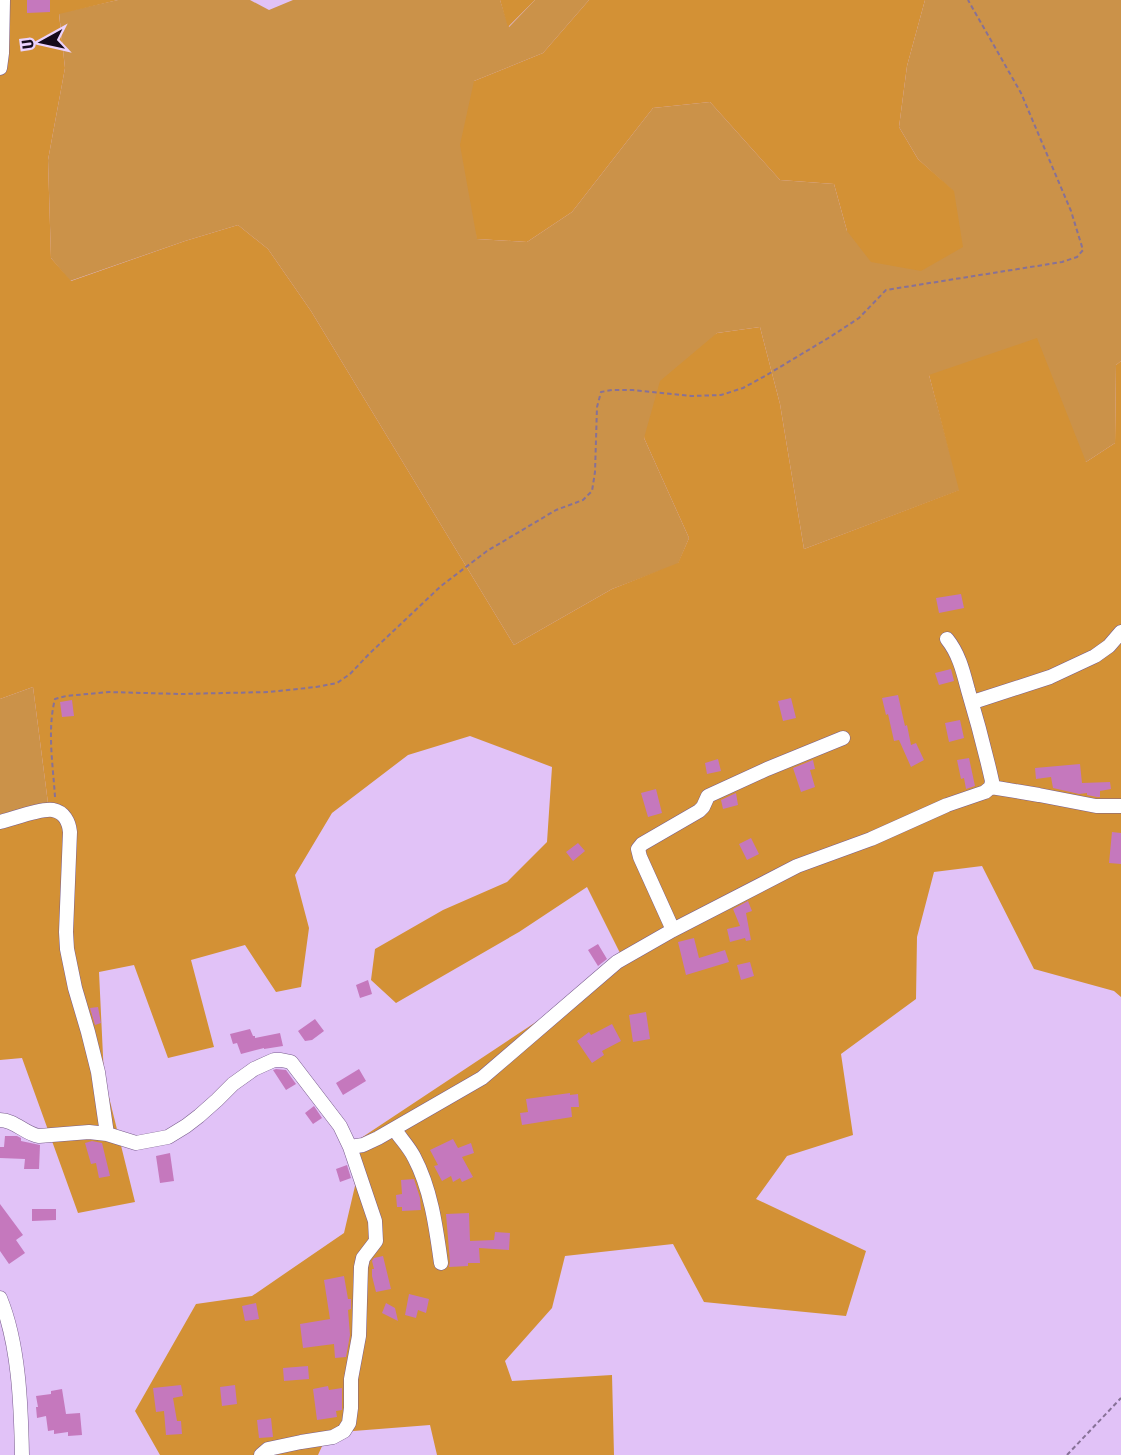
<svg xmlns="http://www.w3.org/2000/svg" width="1121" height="1455" font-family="'Fira Sans Condensed',sans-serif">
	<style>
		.green { fill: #cb9249 }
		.forest { fill: #d39135 }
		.building { fill: #c578bd }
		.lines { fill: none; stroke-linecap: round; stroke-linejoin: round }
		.street-casing { stroke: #795e8d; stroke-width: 15 }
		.path { stroke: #877197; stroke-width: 2; stroke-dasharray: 4.5 3; stroke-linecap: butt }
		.street { stroke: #fff; stroke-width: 14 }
	</style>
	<rect width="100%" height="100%" fill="#e1c2f7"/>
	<!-- green -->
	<path class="green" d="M118,0h132l19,10 24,-10h207l9,27 26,-27h54l-46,53 -69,28 3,158 50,3 45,-30 81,-104 57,-6 70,78 54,4 13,47 107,-39 -36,-33 -19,-32 8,-61 18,-66h196v361l-5,4 -1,78 -29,19 -157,-87 31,115 -156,59 -24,-145 -20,-77 -43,6 -73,105 45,100 -11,26 -66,25 -98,56 -203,-334 -43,-62 -30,-24 -53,16 -115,40 -19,-23 -3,-98 17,-92 -6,-55z
		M33,687l16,124 -49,9v-121z"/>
	<!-- forest -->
	<path class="forest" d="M0,0h118l-59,14 6,54 -17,92 3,98 20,23 114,-40 53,-16 30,24 43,62 203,334 98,-56 66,-26 11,-25 -45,-100 16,-57 57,-48 43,-6 20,77 24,145 155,-59 -30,-115 108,-37 49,124 29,-19 1,-78 5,-4v636l-7,-6 -80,-22 -52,-103 -48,6 -17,65 -1,62 -75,55 12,81 -66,21 -31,43 110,52 -20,65 -142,-14 -31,-58 -108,12 -13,52 -47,53 7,20 100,-6 2,80h-177l-7,-30 -102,8 -10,22h-158l-25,-44 61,-107 56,-8 92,-63 11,-47 -3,-42 273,-181 -38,-76 -68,45 -123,71 -25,-23 4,-31 68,-39 64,-28 40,-40 5,-75 -82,-31 -62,19 -76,58 -37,62 14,53 -8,59 -25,5 -31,-47 -54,15 23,87 -46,11 -34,-93 -35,7 5,105 31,125 -57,11 -56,-155 -22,2v-240l49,-9 -16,-124 -33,12z
		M500,0h35l-27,27z
		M589,0h336l-18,66 -8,61 19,32 36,32 9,56 -42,24 -50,-9 -24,-31 -13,-47 -54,-4 -70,-78 -57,6 -81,104 -45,30 -50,-3 -17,-94 14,-64 69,-28z"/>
	<!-- building -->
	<path class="building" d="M27,0h23v12l-23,1z
		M961,594l3,14 -25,5 -3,-15z
		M951,669l3,12 -15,4 -4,-12z
		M898,695l7,31 2,-1 4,20 5,-2 8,17 -13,7 -12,-27 -5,1 -6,-27 -2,1 -4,-17z
		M791,698l5,20 -13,3 -5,-20z
		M72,700l2,16 -12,1 -2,-15z
		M960,720l4,18 -15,4 -4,-19z
		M969,758l6,28 -9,3 -2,-11 -3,1 -4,-19z
		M718,759l3,12 -14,3 -2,-11z
		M813,760l2,9 -5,1 5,17 -14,5 -8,-24z
		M1080,764l2,19 28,-1 1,7 -11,2v6h-3l-10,-2v-2l-8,1 -26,-6 -2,-11 -15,2 -1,-11z
		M656,789l6,24 -14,4 -7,-24z
		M736,793l2,12 -15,4 -2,-9z
		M1112,832l9,1v31l-12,-1z
		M751,838l8,16 -12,6 -8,-16z
		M578,843l7,8 -12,10 -7,-9z
		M748,901l4,10 -6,2 5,27 -5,1 -1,-3 -15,4 -3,-13 13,-3 -7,-17z
		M694,938l5,20 26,-8 4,12 -43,13 -8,-33z
		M598,944l9,15 -9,7 -10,-16z
		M750,962l4,14 -13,4 -4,-15z
		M368,980l4,14 -12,4 -4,-13z
		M98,1007l3,16 -6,2 -5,-17z
		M646,1012l4,27 -17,3 -4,-27z
		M315,1019l9,12 -12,9 -7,1 -7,-10z
		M612,1024l9,17 -19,10 2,4 -12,8 -15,-22 12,-9 2,3z
		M250,1029l3,7h2v2l25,-5 3,13 -19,3v-1l-23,6 -4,-11 -4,1 -3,-10z
		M276,1069l10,1 10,14 -10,6 -13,-20z
		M359,1069l7,12 -23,14 -7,-12z
		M570,1093v2l8,-1 1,13h-8l1,10 -50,8 -2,-12 8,-1 -2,-13z
		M314,1106l8,12 -9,6 -8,-11z
		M5,1136h12l4,2v3l19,4 -1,24h-15l1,-10 -25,-1v-11h4z
		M453,1139l5,9 13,-5 3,10 -12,4 11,20 -11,5 -2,-4 -7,4 -2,-6 -9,5 -8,-15 4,-1 -8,-15z
		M92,1141l10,2 8,33 -11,2 -3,-15 -5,1 -6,-21z
		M170,1153l4,28 -14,2 -4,-27z
		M347,1165l4,13 -11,4 -4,-13z
		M414,1179l6,19 1,12 -19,1v-4h-5l-1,-12 6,-1 -1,-14z
		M0,1204l23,31 -7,5 9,13 -16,11 -9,-13z
		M32,1209h24v11l-24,1z
		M469,1213l1,28 24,-1 1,-8 15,1 -1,17 -30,-2 1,15h-12v3l-19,1 1,-5 -4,-48z
		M383,1256l8,33 -15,3 -4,-16v-7h2l-2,-8 2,-3z
		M344,1276l4,23h3v10l-3,1 2,25 -4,22 -11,1 -1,-14 -31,4 -3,-24 30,-5 -6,-39z
		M409,1294l20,5 -3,14 -8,-3 -2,8 -11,-3z
		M256,1303l3,16 -14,2 -3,-15z
		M386,1303l9,5 3,13 -16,-8z
		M308,1366l1,13 -25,2 -1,-13z
		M181,1385l2,11 -10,2 4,23h4l1,13 -16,1 -2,-24 -8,1 -3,-24z
		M235,1385l2,19 -15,2 -2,-19z
		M328,1386l1,4 13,-2v22l-6,1 1,6 -20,3 -4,-31z
		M62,1389l4,25 14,-1 2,22 -14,1v-4l-14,2v-4l-6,1 -2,-15 -9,2 -1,-11h2l-2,-11 15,-2v-3z
		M271,1418l2,19 -14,1 -2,-18z"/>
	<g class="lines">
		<!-- street casing -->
		<g class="street-casing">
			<path id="street" d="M0,68l2,-15 1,-53
				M973,702l77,-25 45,-21 14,-10 12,-14
				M991,787l48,8 57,11h25
				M0,822c13,-3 41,-14 53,-12 11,2 16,12 17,22l-4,100 1,17 8,39 13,44 10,40 9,62
				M673,930l-33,-73 -2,-8 4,-5 57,-33 4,-4 5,-11 59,-27 76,-31
				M0,1120c15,0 25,14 39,16l50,-4 18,2 29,9 32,-6 18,-11 13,-10 18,-16 16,-16 21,-15 20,-9h7l10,2 49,64 10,21 25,74 1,20 -13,17 -2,9 -2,69 -8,43v29l-2,15 -5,8 -11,6 -32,5 -33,7 -7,6
				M395,1130c6,9 14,17 19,27 17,32 22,70 27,106
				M350,1147l13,-2 15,-7 104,-60 135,-116 56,-32 124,-64 74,-27 76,-34 38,-13 6,-5 1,-6c-7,-31 -15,-61 -24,-91 -5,-19 -9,-36 -21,-51
				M0,1298c19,46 21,107 22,157"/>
		</g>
		<!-- path -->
		<path class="path" d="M55,797c-2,-32 -8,-67 0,-98l11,-3 43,-4 71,2 89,-2 47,-5 21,-4 13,-9 19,-20 72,-68 46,-35 69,-41 27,-10 9,-9 3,-19 2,-65 4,-15 11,-2h21l58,6 30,-1 22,-7 22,-12 65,-39 29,-19 27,-28 176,-28 15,-5 6,-7 -12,-39 -50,-118 -53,-93
			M1067,1455l54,-57"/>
		<!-- street -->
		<use href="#street" class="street"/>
	</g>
	<!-- north arrow -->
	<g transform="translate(42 42) rotate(262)" stroke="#ebd2fd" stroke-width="4.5" paint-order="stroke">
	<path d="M0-4.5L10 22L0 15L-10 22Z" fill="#150a1c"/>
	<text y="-9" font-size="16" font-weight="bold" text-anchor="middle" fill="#150a1c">U</text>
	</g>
</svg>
